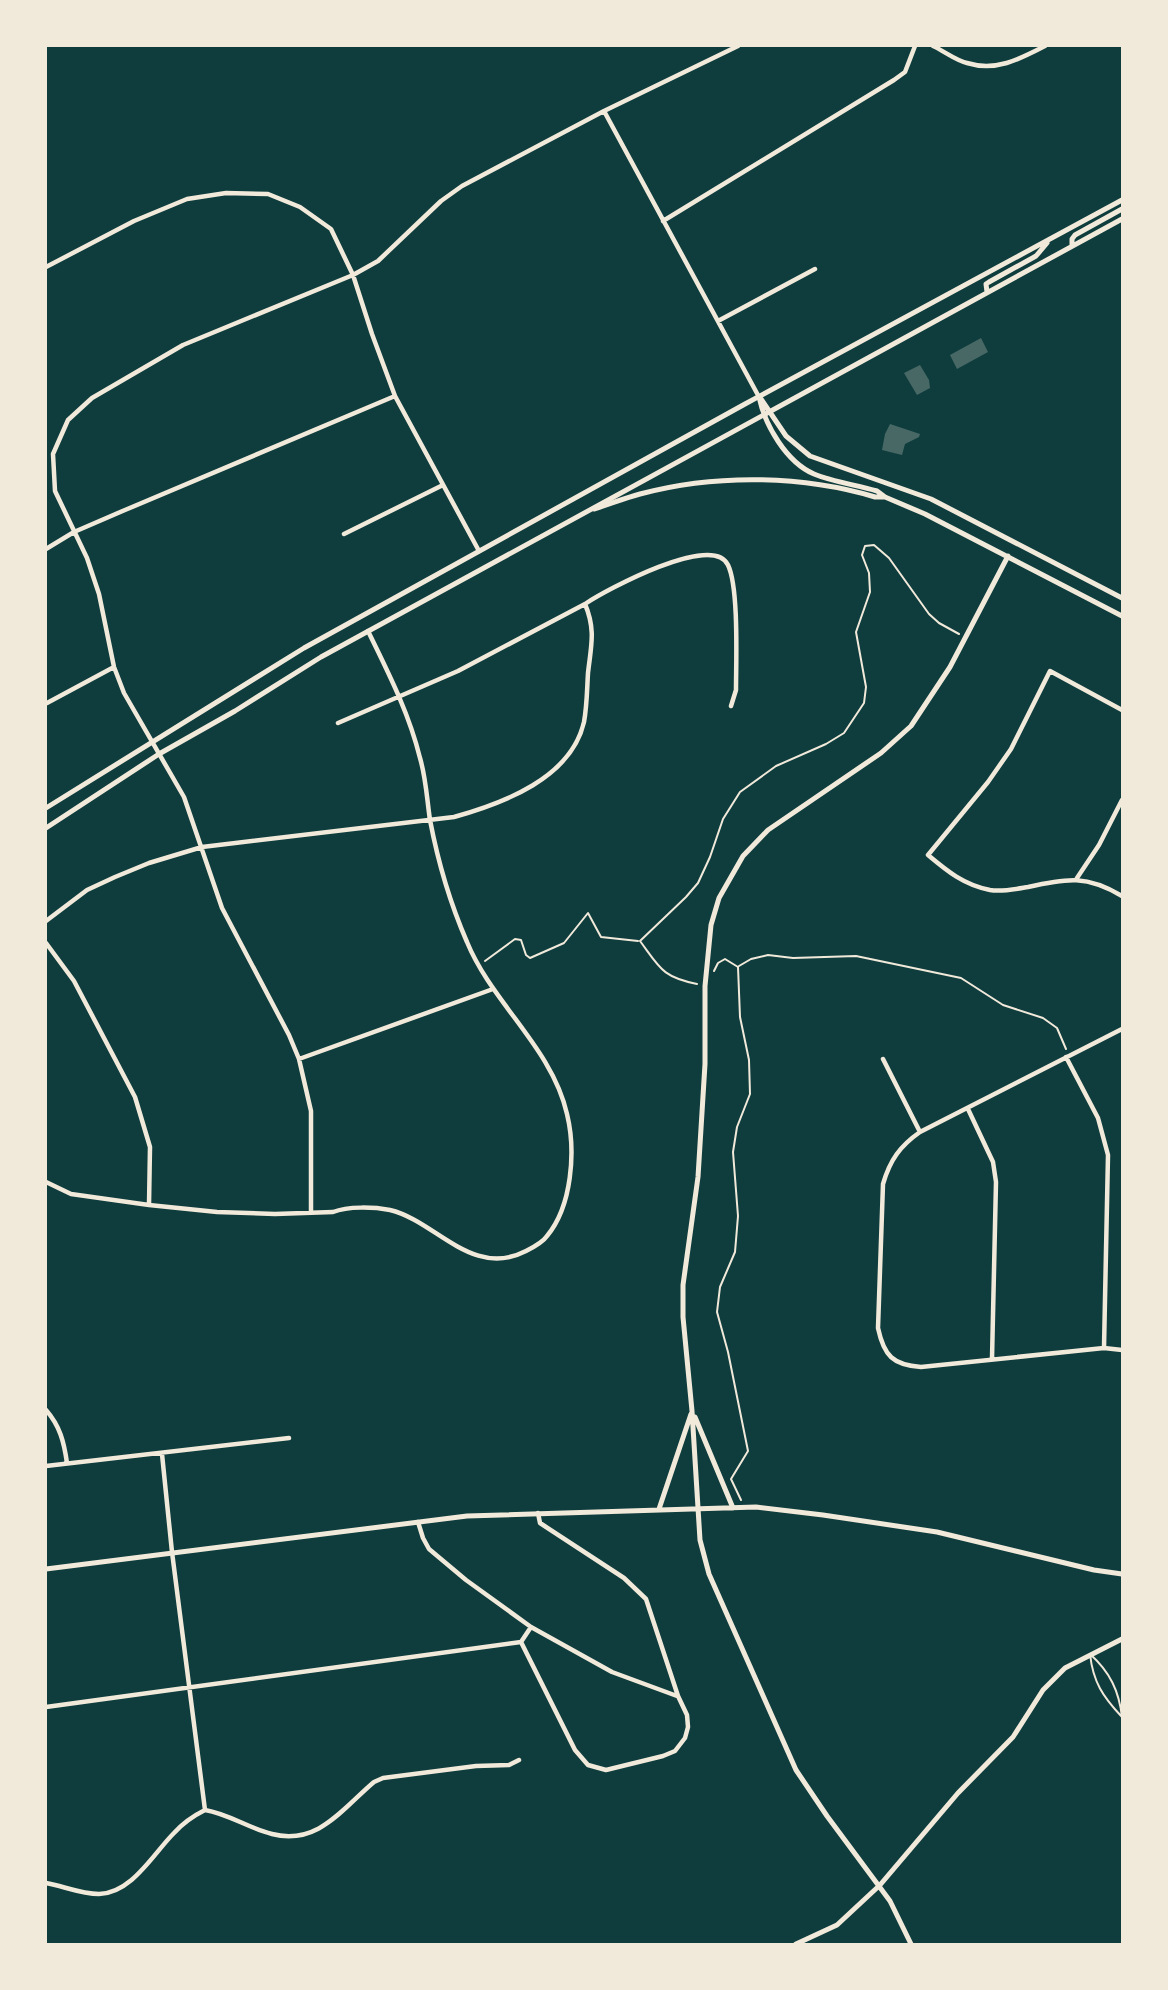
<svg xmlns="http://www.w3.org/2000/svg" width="1168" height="1990" font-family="'PT Sans Narrow',sans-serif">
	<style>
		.building { fill: #486865 }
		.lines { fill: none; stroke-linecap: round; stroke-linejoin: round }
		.path { stroke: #f1e9da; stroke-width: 2 }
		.service { stroke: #f1e9da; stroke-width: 2 }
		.minor { stroke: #f1e9da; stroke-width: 4.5 }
		.tertiary { stroke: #f1e9da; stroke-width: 5 }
		.secondary { stroke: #f1e9da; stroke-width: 5 }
	</style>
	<rect width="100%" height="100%" fill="#0f3d3e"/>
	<!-- building -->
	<path class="building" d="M981,338l7,14 -31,17 -7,-14z
		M920,365l9,15 1,8 -13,7 -13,-22z
		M890,424l30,10 -1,3 -14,7 -3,11 -20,-5 3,-16z"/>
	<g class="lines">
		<!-- path -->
		<path class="path" d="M485,961l30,-22 6,1 5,15 4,3 34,-15 24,-30 13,24 37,4
			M739,966l12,-7 17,-4 25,3 63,-2 105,22 42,27 40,13 14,10 9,21
			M714,971l4,-8 7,-4 13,8 2,50 9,43 1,34 -13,33 -4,25 5,64 -3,36 -15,35 -3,25 11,40 20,99 -17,28 10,21
			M697,984c-35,-7 -37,-16 -57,-43l46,-44 12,-14 12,-26 13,-38 17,-27 36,-26 50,-22 18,-11 20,-30 2,-16 -10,-55 14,-40 -1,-19 -7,-18 3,-9 9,-1 15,13 40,56 10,9 20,11"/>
		<!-- service -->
		<path class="service" d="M1090,1654c20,18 29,37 32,63 -19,-20 -29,-35 -32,-63z"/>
		<!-- minor -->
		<path class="minor" d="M933,46c11,5 22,14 34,17 29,9 53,-4 78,-17
			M604,111l155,286
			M663,221l231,-141 11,-8 10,-26
			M46,267l88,-46 53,-22 39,-6 42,1 32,13 31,22 22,46 19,59 23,62 84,155
			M718,321l97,-52
			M344,534l99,-49
			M46,549l28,-17 51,-22 270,-114
			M47,703l67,-36
			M1122,710l-72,-39 -39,78 -23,33 -60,73c19,16 36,30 62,35 12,2 26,-1 38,-3 39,-9 59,-12 94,9
			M338,723l120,-52 127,-67c21,-14 128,-72 143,-39 11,23 8,97 8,125l-5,16
			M1077,878l22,-33 23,-45
			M46,921l41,-31 28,-13 34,-14 53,-16 252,-30c50,-14 117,-39 130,-95 3,-16 3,-33 4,-49 3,-27 8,-43 -3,-69
			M46,943l28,38 61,116 15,50 -1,58
			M1122,1029l-202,103c-20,14 -30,28 -37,52l-5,144c6,28 15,37 43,39l183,-19 18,2
			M1066,1057l32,61 10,37 -4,193
			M299,1059l194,-70
			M883,1059l37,73
			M968,1109l25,53 3,20 -4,177
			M46,1182l25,12 78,11 68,7 58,2 58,-2c15,-6 41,-5 57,-2 46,11 82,69 136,41 6,-3 17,-9 21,-15 25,-30 29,-85 20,-122 -15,-66 -75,-111 -100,-172 -17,-39 -29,-80 -37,-122 -3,-20 -4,-42 -10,-62 -11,-45 -32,-86 -52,-127
			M311,1212v-101l-12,-52 -10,-24 -67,-127 -38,-111 -60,-104 -10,-26 -15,-73 -12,-36 -32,-67 -2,-37 15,-34 24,-22 91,-53 170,-70 25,-14 63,-60 21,-15 142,-75 134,-65
			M46,1410c14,16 18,32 21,53
			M162,1454l10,98 33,258
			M46,1466l243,-28
			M418,1522l5,16 6,11 37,31 65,47 81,45 65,24
			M521,1642l54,108 13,15 18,5 57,-14 12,-5 10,-13 3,-11 -1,-12 -9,-19 -32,-97 -22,-21 -84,-55 -2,-10
			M46,1707l475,-65 10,-15
			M46,1883c17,3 35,11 53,11 33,-1 54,-40 75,-61 9,-10 19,-17 31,-23 24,4 43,18 67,24 46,12 71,-26 102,-52l9,-4 93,-12 33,-1 10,-5"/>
		<!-- tertiary -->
		<path class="tertiary" d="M759,397c6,28 27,65 55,77 19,8 43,11 63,17l8,6 40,17 197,102
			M761,399l25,37 24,20 121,43 191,99
			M594,509c16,-5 31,-11 46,-15 75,-20 161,-19 235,3h9
			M695,1417l38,91
			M659,1509l32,-95
			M46,1569l421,-53 289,-9 67,8 114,17 157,38 28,4
			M796,1944l41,-19 43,-40 78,-92 55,-56 30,-47 22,-22 57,-29
			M911,1944l-21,-43 -63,-85 -31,-46 -87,-196 -9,-34 -8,-129 -9,-94v-32l15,-108 7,-113v-78l6,-61 8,-27 24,-42 25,-26 113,-77 30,-27 39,-59 58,-111"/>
		<!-- secondary -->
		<path class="secondary" d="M1072,246v-7l3,-4 47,-26
			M987,292l-1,-8 3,-2 47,-26 11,-13
			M46,808l258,-160 441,-244 377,-204
			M46,828l113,-74 76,-43 86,-54 801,-438"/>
	</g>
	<!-- border -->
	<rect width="1168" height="1990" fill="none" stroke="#f1e9da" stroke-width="94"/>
</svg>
